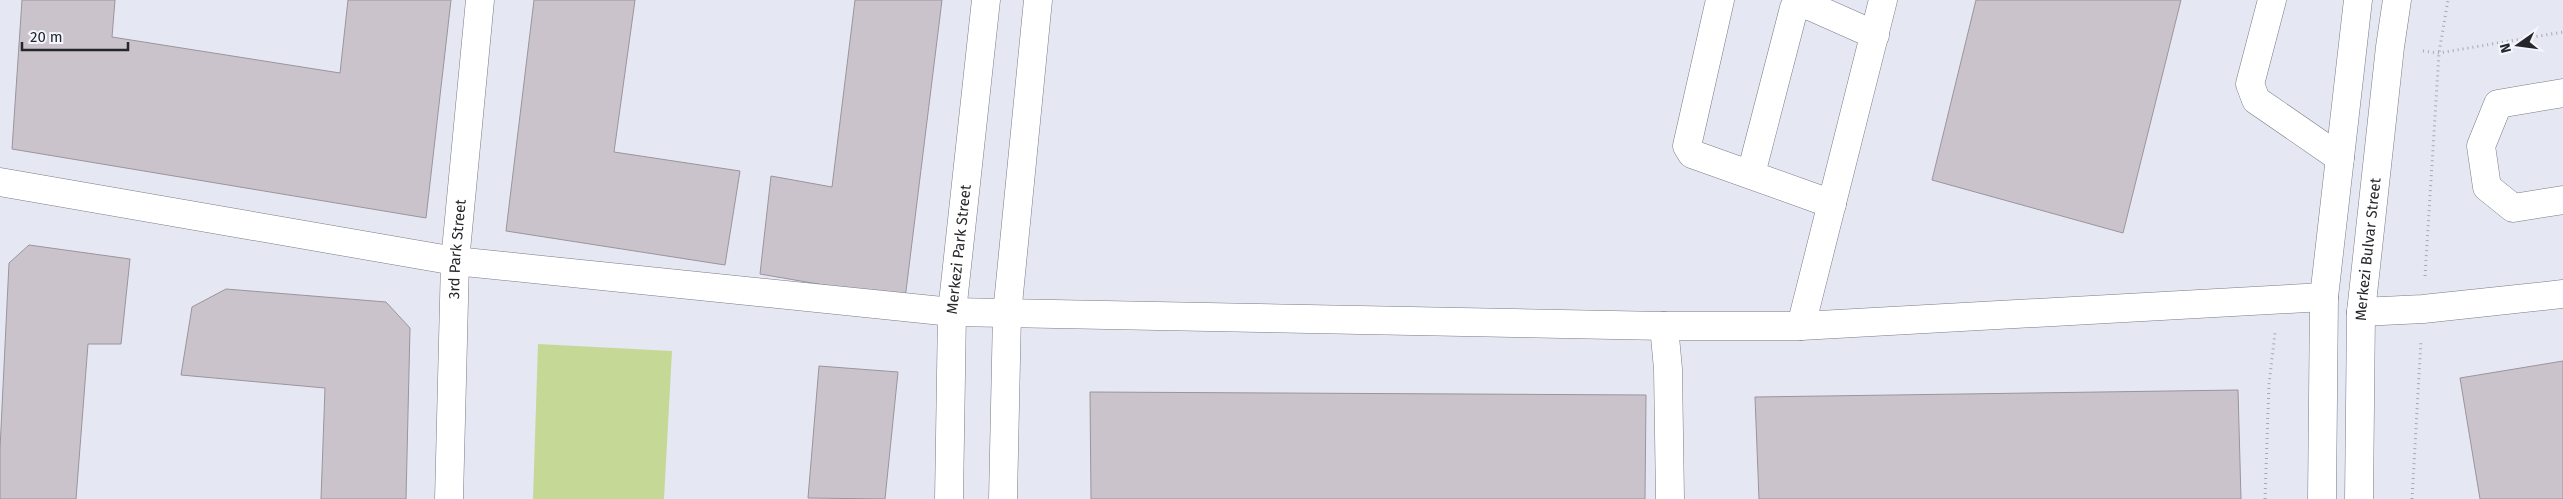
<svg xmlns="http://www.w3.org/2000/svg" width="2563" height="499" font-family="'Fira Sans',sans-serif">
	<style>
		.green { fill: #c5d895 }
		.building { fill: #cbc3cc; stroke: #9a949c }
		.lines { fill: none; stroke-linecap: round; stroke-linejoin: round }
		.minor-casing { stroke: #797b85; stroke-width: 29 }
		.path { stroke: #a6a9b1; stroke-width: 3; stroke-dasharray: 1 4; stroke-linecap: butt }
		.minor { stroke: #fff; stroke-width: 28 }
		.labels { text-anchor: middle; stroke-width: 4.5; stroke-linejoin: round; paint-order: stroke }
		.street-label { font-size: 15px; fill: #26272b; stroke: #f3f6fe }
	</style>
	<rect width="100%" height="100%" fill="#e5e8f3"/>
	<!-- green -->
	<path class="green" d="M538,344l134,7 -8,148h-131z"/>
	<!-- building -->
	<path class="building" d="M22,0h93l-3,37 228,36 8,-73h103l-25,218 -414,-69z
		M534,0h101l-21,152 126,19 -15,94 -219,-34z
		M855,0h87l-37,299 -145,-25 11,-98 61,11z
		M1976,0h205l-58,233 -191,-53z
		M29,245l101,14 -9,85h-33l-12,155h-76v-50l9,-186z
		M226,289l160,13 24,26 -4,171h-85l4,-111 -144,-13 11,-68z
		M2563,361v138h-83l-20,-121z
		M819,366l79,6 -13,127 -77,-1z
		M2238,390l3,109h-482l-4,-102z
		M1090,392l556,3 -1,104h-554z"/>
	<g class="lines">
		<!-- minor casing -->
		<g class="minor-casing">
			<g id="minor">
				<path d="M1720,0l-33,146 5,8 140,50"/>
				<path d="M2272,0l-22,84 6,16 84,58"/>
				<path d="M2563,93l-65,11 -17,42 6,41 26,21 50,-8"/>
				<path d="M1751,174l43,-166 8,-4 10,3 63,28"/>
				<path d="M0,182l455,79 497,51 712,14h137l523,-29"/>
				<path d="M2361,312l62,-3 140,-15"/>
				<path d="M1664,326l4,43 2,130"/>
				<path d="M1801,326l82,-326"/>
				<path id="s1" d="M449,499l6,-238 25,-261"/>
				<path id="s2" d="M949,499l3,-187 34,-312"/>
				<path d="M1003,499l4,-185 31,-314"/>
				<path d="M2322,499l2,-202 34,-297"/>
				<path id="s3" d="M2359,499l2,-187 29,-265 7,-47"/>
			</g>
		</g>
		<!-- path -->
		<path class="path" d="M2423,51l16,2 124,-21
			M2425,276l14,-223 9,-53
			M2265,499l4,-115 6,-51
			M2412,499l9,-159"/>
		<!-- minor -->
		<use href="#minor" class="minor"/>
	</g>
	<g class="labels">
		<!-- street labels -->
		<g class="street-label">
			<text dy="5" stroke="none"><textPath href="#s1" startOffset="250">3rd Park Street</textPath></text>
			<text dy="5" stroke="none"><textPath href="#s2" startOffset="250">Merkezi Park Street</textPath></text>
			<text dy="5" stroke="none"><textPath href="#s3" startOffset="250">Merkezi Bulvar Street</textPath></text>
		</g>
	</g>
	<!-- north arrow -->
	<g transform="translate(2518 45) rotate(256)" stroke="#f3f6fe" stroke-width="4" paint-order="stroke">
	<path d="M0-4L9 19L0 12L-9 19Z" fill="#26272b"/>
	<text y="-8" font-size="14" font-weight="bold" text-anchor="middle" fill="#26272b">N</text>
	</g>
	<!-- scale -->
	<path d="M22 42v8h106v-8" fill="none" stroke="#26272b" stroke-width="2.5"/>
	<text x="30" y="42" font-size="15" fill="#26272b" stroke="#f3f6fe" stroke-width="4" paint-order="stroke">20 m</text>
</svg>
